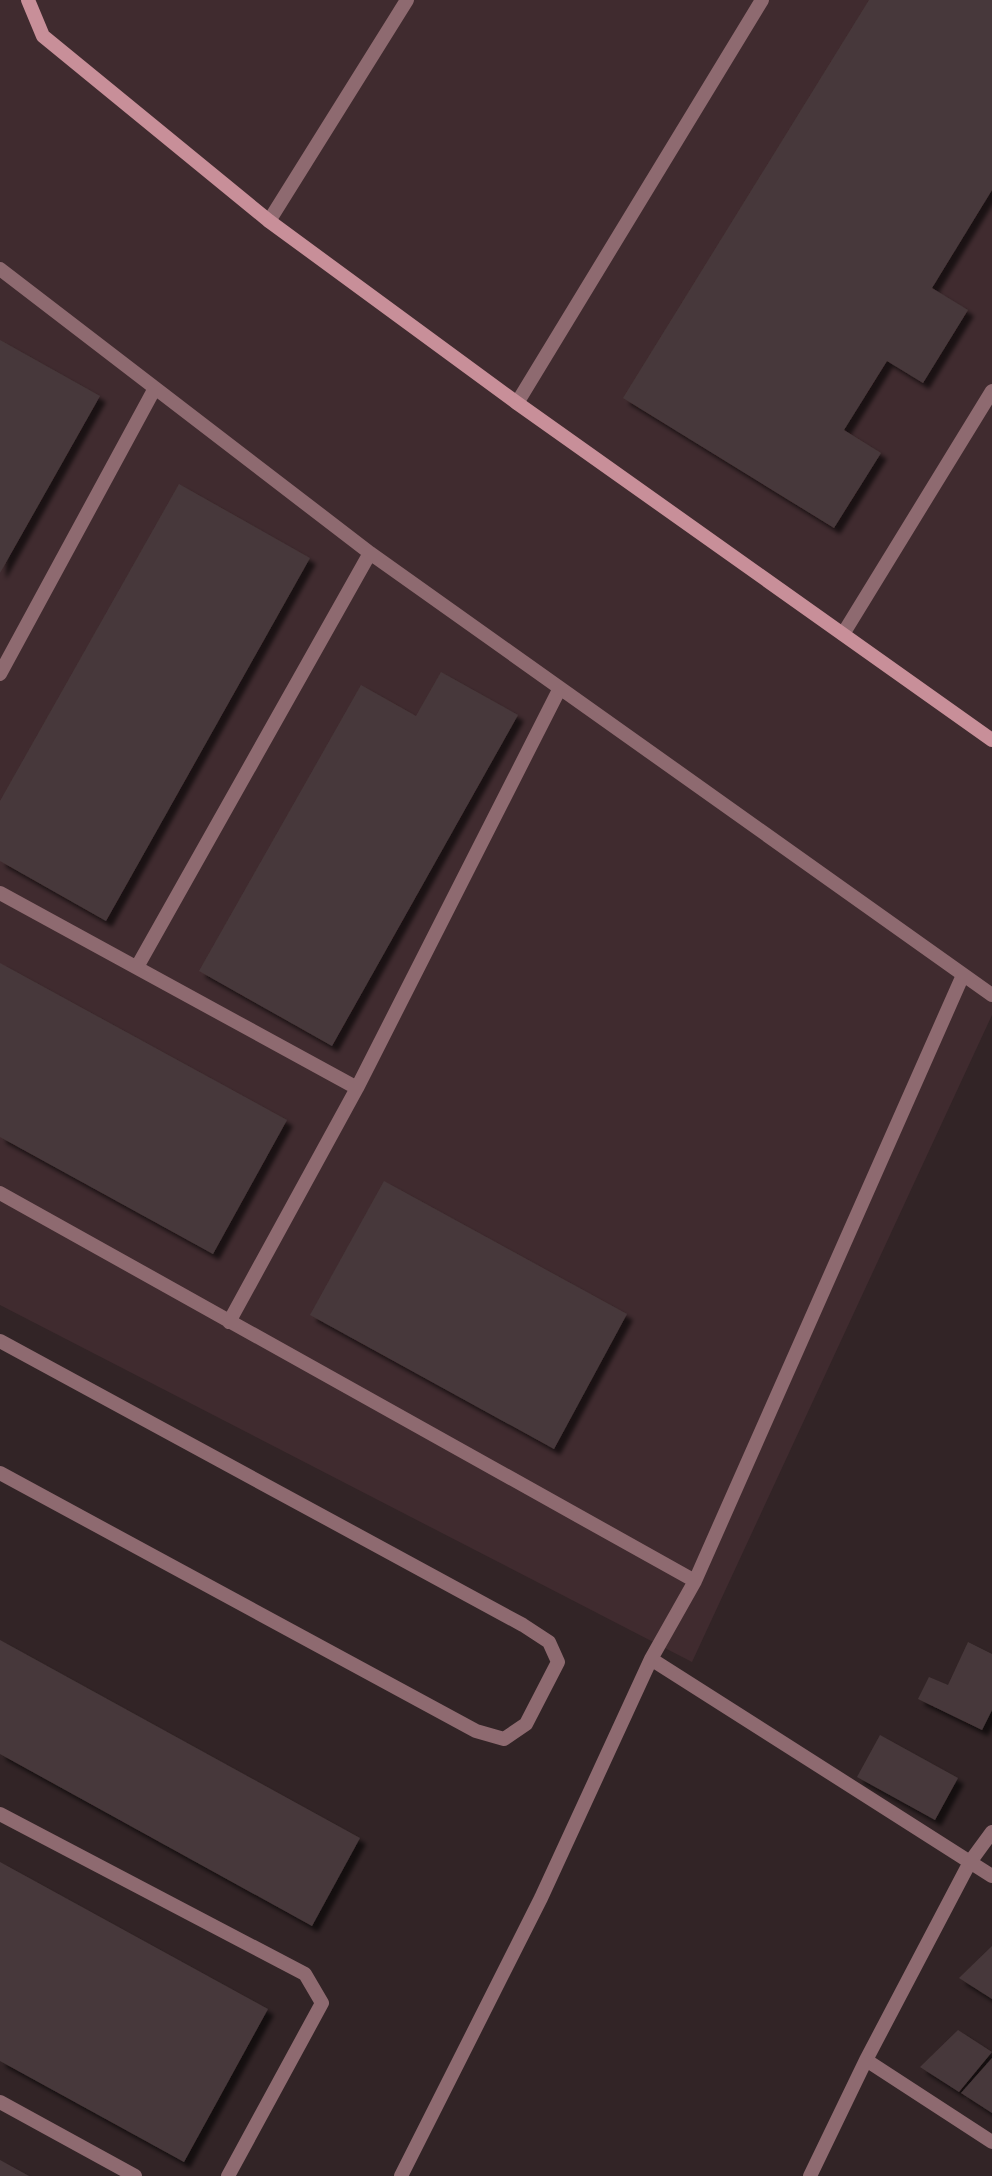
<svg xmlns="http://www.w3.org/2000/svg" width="992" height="2176" font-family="Raleway,sans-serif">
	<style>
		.built { fill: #402b2f }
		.building { fill: #47383a; filter: url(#shadow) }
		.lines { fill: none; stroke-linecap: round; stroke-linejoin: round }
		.service { stroke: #8e6a70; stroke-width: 14 }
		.minor { stroke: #8e6a70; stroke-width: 14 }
		.secondary { stroke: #c88f99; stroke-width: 14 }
	</style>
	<defs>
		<filter id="shadow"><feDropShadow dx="6" dy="6" stdDeviation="2" flood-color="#0009"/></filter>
	</defs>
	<rect width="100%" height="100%" fill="#322426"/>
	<!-- built -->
	<path class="built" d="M0,0h992v1015l-300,647 -692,-357z"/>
	<!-- building -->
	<path class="building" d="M869,0h123v190l-60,98 36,22 -45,73 -36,-22 -43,69 37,23 -47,75 -211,-130z
		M0,340l100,56 -100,177z
		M179,484l131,74 -204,363 -106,-60v-60z
		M441,672l77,43 -186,331 -133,-75 162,-286 55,31z
		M0,963l287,157 -74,134 -213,-117z
		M384,1181l243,133 -73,135 -244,-134z
		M0,1640l360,198 -48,88 -312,-172z
		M968,1642l24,12v56l-10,20 -64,-31 11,-22 19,8z
		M880,1735l78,43 -23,42 -78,-43z
		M0,1862l268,147 -84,153 -184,-101z
		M992,1946v53l-33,-21z
		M958,2030l34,22 -33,40 -39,-25z
		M992,2058v55l-31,-20z
		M0,2160l29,16h-29z"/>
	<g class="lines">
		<!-- service -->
		<path class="service" d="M0,1341l523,284 26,17 9,20 -32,62 -22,15 -28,-8 -476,-258
			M0,1814l305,160 17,29 -94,173
			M0,2102l135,74"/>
		<!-- minor -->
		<path class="minor" d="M269,221l138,-221
			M0,269l370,284 622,442
			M517,403l245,-403
			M843,634l149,-243
			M0,674l155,-286
			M0,893l357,195
			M137,967l233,-414
			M0,1193l695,388
			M229,1322l128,-234 203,-400
			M651,1659l341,217
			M866,2060l126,82
			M401,2176l140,-278 110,-239 44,-78 268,-606
			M810,2176l56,-116 104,-198 22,-30"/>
		<!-- secondary -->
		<path class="secondary" d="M28,0l15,36 226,185 248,182 475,337"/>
	</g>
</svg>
